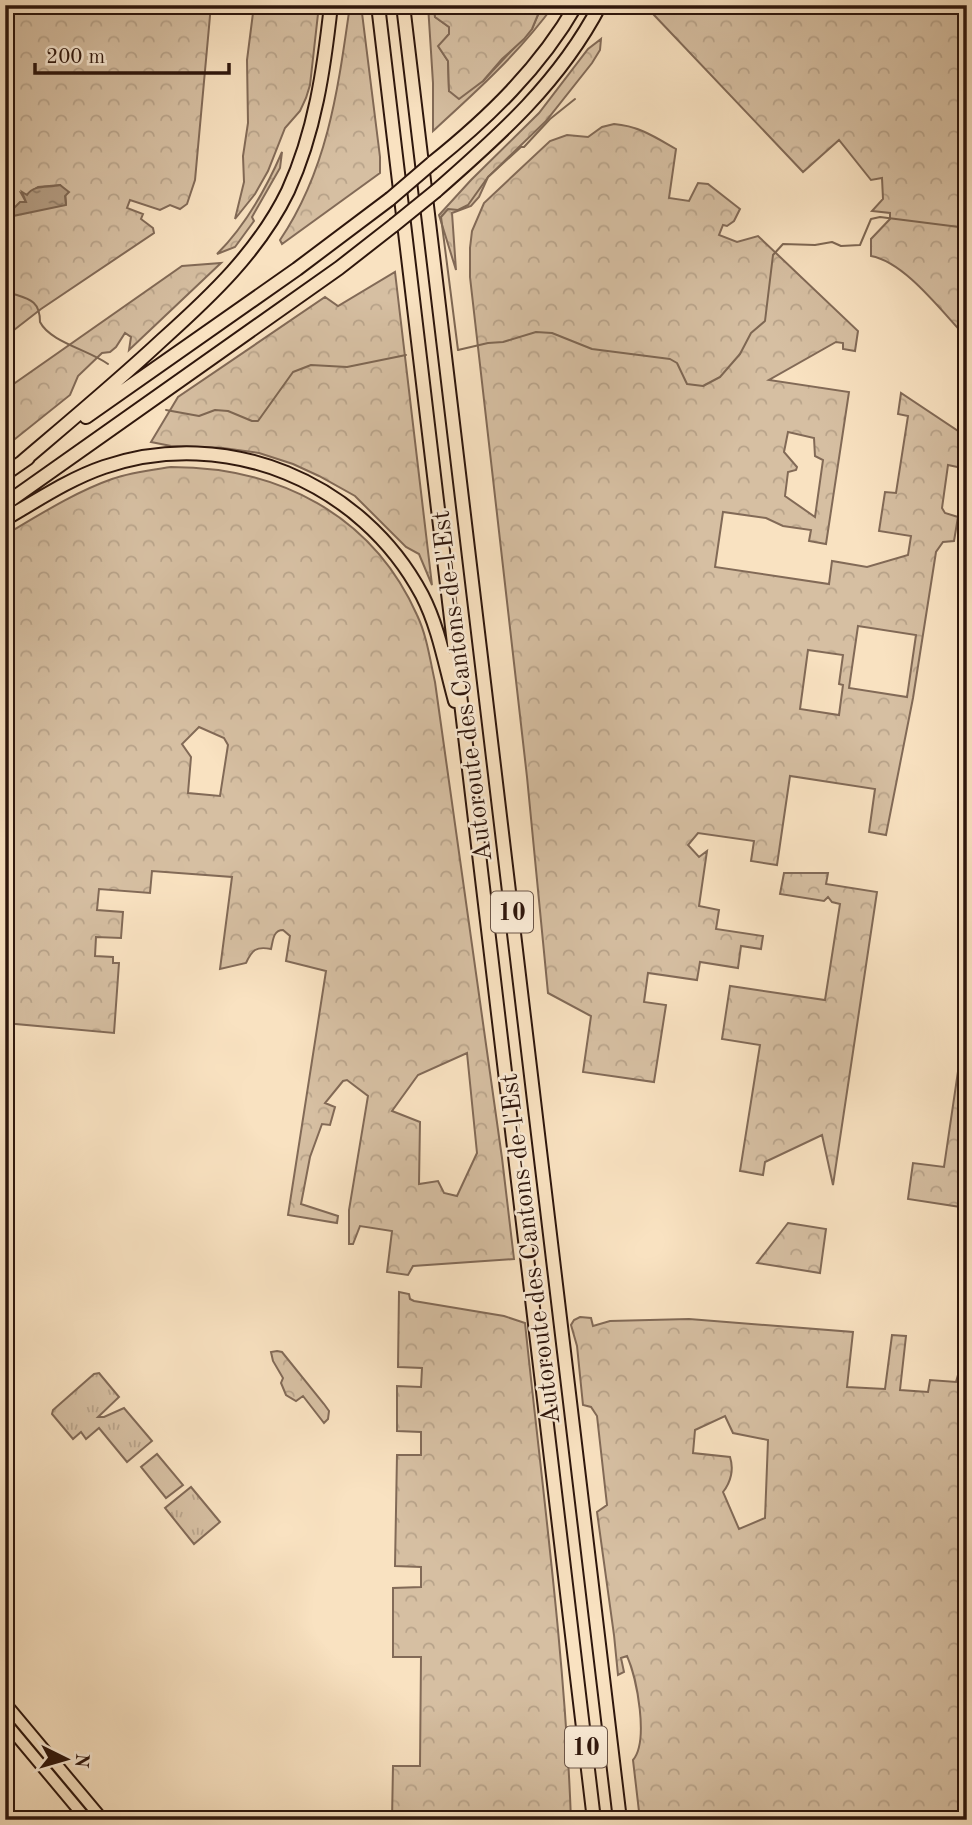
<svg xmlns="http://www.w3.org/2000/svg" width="972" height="1825" font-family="'Old Standard TT',serif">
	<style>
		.grass { fill: #d6bfa2; stroke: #826a57; stroke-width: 2 }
		.forest { fill: url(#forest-crowns); stroke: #826a57; stroke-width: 2; fill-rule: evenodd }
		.park { fill: url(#park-tufts); stroke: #826a57; stroke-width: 2 }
		.water { fill: url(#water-ripples); stroke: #7e6753; stroke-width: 2 }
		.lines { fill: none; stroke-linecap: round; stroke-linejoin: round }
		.stream { stroke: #7e6753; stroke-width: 2 }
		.primary-casing { stroke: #2e160c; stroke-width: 14 }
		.highway-casing { stroke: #2e160c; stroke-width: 16 }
		.primary { stroke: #f9e2c1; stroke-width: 10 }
		.highway { stroke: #f9e2c1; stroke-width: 12 }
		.highway-bridge-casing { stroke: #2e160c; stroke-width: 16; stroke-linecap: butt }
		.highway-bridge { stroke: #f9e2c1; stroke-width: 12 }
		.labels { text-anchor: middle; stroke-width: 5; stroke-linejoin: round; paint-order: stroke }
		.shield { fill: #fbecd7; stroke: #6c5649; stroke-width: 2 }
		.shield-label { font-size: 24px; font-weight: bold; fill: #2e160c }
		.street-label { font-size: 26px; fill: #2e160c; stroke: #fbecd7 }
	</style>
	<defs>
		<pattern id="forest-crowns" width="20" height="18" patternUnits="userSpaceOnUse" patternTransform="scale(1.75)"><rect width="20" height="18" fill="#d6bfa2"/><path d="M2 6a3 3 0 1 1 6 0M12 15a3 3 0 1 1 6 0" fill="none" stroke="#b8a38a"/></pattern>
		<pattern id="park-tufts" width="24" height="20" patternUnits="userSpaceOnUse" patternTransform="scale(1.75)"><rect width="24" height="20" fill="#d6bfa2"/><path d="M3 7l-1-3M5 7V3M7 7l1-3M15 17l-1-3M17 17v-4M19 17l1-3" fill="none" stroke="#b8a38a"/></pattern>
		<pattern id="water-ripples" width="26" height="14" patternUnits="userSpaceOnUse" patternTransform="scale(1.75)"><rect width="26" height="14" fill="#b49d83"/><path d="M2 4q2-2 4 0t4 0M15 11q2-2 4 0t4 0" fill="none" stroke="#937f6a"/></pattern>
	</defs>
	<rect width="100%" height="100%" fill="#f9e2c1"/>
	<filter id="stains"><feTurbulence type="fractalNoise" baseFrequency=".00286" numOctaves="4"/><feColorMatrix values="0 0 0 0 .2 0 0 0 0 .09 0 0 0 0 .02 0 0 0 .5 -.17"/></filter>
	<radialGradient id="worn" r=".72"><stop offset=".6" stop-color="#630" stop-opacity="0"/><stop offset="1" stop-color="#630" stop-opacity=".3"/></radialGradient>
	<!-- grass -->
	<path class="grass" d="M428,5h6l1,12 14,10v7l-10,13 9,14 1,30 34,-10 49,-52 10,-24h12c-35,48 -77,86 -121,126v-48z
		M157,1454l26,31 -17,13 -25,-31z"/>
	<!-- forest -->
	<path class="forest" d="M5,5h206l-16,175 -8,24 -7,5 -10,-4 -10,5 -30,-10 -3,8 16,6 -2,5 12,9 1,5 -113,76 -36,28zM60,185l5,5 1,14 -40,-2 -5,-9 5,2 12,-8z
		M254,5h65l-9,80 -4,13 -6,13 -15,17 -17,43 -13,23 -20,25 9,-37 -1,-26 5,-33 -1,-63z
		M350,5h11l19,152v16l-98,71 -2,-4c48,-71 58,-151 70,-235z
		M434,5h108l-10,24 -8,10 -22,20 -19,22 -24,18 -10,-8 -1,-30 -10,-15 11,-12v-7l-14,-10z
		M659,5h308v333c-25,-26 -62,-76 -96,-82v-17l19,-20v-6l-18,-2 11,-12 -1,-21 -11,2 -32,-40 -36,32 -149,-157z
		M601,39l-1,11 -8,13 -46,58 -58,56 -9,20 -8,9 -19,7 4,57 -17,-55 32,-35 68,-67 49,-64z
		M614,124c25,2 41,13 62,25l-7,49 20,3 9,-18 10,1 32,25 -6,12 -7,5 -4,-1 -4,10 18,7 21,-6 100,95 -3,20 -12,-2v-6l-7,-1 -67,38 80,12 -23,152 -17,-3 2,-11 -28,-4 -17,-8 -43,-6 -8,55 114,17 3,-23 35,6 41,-12 3,-19 -32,-5 6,-39 11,1 12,-77 -10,-2 3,-21 57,38 9,18v30l-6,-1 1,-10 -14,-3 -6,43 3,5 13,4 -4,24 -11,1 -7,10 -23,146 -27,137 -17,-3 6,-43 -85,-13 -13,89 -26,-4 3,-20 -56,-8 -10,12 11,12 8,-6 -8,55 20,4 -3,19 47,7 -2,13 -20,-3 -3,22 -38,-6 -3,18 -49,-7 -4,29 22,3 -12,77 -71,-10 8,-56 -43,-23 -21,-216 -57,-500v-29l2,-17 12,-28 66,-62 17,-6 21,2 14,-10zM788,432l26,6 1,18 8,4 -8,57 -30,-21 3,-24 8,-2 1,-3 -13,-15zM858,626l58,9 -9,62 -58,-9zM808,650l35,5 -4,29 4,1 -4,30 -39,-6z
		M282,152l-2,16 -28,49 2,4 -19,26 -18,7c29,-29 49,-65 65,-102z
		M221,263l-92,87 2,-13 -6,-4 -9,14 -6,5 -8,1 -24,23 -8,19 -65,52v-57l177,-124z
		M395,272l37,313 -13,-31 -13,-7 -51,-51 -36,-20 -26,-12 -34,-11 -36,-5 -52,-2 -20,-4 27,-45 147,-100 13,9z
		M171,467c107,0 201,47 246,148 10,21 13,45 18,67l67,476 12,101 -101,7 -5,9 -21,-3 5,-41 -32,-5 -7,18h-4v-34l19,-114 -21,-16 -4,1 -18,22 10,4 -5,18 -8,-1 -12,33 -9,47 37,12 -1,7 -49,-8 38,-244 -40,-10 4,-25 -7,-6c-10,0 -10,11 -12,19 -15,-3 -19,1 -25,14l-26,6 12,-92 -80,-6 -2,22 -51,-4 -2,21 26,2 -2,26 -25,-1 -1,19 18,1v6h6l-5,70 -109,-10v-488c34,-20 70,-43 107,-56 19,-7 39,-9 59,-12zM199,727l25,11 4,7 -8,51 -32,-3 3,-36 -9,-13zM467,1053l10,100 -20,43 -13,-3 -6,-12 -19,3 1,-62 -28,-11 26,-36z
		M784,873h44l-2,11 51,8 -44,293 -11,-50 -57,27 -2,13 -23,-4 20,-126 -38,-6 8,-53 95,14 15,-96 -8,-2 -4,-5 -4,4 -44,-7z
		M967,1010v198l-59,-9 5,-36 31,4z
		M788,1223l38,6 -6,44 -63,-10z
		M399,1292l10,2 1,5 4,2 90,15 21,7c17,164 40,331 46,497h-179l1,-54h27l1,-109h-28v-69l28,-1v-20l-26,-1 2,-111h24v-23l-24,-1v-45l24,1 1,-19 -24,-1z
		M580,1317l11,1 2,8 17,-5 79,-2 164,13 -6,55 38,2 7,-54 14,1 -6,54 28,2 2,-12 26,2 11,-39v477h-327l-7,-60c16,-19 4,-82 -6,-104l-6,2 3,14 -6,3 -4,-40 -17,-123 10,-7 -10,-89 -6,-9 -8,-2 -6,-59 -6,-21 3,-5zM725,1416l8,17 35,7 -3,78 -26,11 -16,-37c8,-10 11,-23 7,-35l-37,-4 2,-23z
		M277,1351l5,1 42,52 5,7 -1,8 -4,4 -21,-27 -7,5 -10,-6 -5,-12 2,-5 -10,-17 -2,-9z"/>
	<!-- park -->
	<path class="park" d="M99,1373l20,24 -21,20h6l20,-9 28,33 -25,21 -28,-34 -13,11 -5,-7 -8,7 -21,-25 1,-4 41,-36z
		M191,1487l29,35 -26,22 -29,-36z"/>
	<!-- water -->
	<path class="water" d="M60,185l9,7 -4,4 1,9 -58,12 -1,-2 13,-13h6l-4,-10 5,3c7,-11 21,-7 33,-10z"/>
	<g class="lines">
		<!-- stream -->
		<path class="stream" d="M575,99l-25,20 -26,28h-3l-33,30 -20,28 -10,5 -10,-1 -7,8 17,133 30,-7 15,-1 33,-10 16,1 40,16 78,10 7,4 10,21 16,2 17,-9 20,-23 11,-21 14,-12 8,-66 10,-11 32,1 17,-3 9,4 19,-1 11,-26 9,-2 87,11
			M5,291c20,8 35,6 35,31 10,20 49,28 68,42
			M166,410l33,6 16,-6 13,1 24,10h6l35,-49 18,-7 36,2 59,-12"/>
		<!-- primary casing -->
		<g class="primary-casing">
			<path id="primary" d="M5,1703l98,117
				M5,1722l82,98"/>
		</g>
		<!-- highway casing -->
		<g class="highway-casing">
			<path id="highway" d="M378,5l216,1815
				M403,5l217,1815
				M432,163c56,-45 108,-95 144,-158
				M436,191c64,-56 124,-109 164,-186
				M86,417l211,-148 93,-70
				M22,462c47,-40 95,-80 140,-122 49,-44 97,-89 126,-149 27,-59 36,-122 43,-186
				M5,474l23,-16
				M5,504l334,-236 55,-43
				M5,519c33,-19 64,-40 99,-52 122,-42 258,15 318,128 17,33 23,70 33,106"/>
		</g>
		<!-- primary -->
		<use href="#primary" class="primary"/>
		<!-- highway -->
		<use href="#highway" class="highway"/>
		<!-- highway-bridge casing -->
		<g class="highway-bridge-casing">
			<path id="highway-bridge" d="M390,199l42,-36
				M394,225l42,-34"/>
		</g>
		<!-- highway-bridge -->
		<use href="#highway-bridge" class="highway-bridge"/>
	</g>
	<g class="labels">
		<!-- shield labels -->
		<g class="shield">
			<rect x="491" y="891.5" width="42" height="41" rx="5"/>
			<rect x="565" y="1726.5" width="42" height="41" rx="5"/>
		</g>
		<g class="shield-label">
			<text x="512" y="920">10</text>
			<text x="586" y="1755">10</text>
		</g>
		<!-- street labels -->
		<g class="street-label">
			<text transform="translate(461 686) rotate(-97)" y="9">Autoroute des Cantons-de-l'Est</text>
			<text transform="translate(529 1249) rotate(-97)" y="9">Autoroute des Cantons-de-l'Est</text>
		</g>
	</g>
	<!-- margin -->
	<rect width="972" height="1825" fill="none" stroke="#f9e2c1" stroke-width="28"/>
	<rect x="7" y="7" width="958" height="1811" fill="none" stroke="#2e160c" stroke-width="3.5"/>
	<rect x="14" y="14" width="944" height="1797" fill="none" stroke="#2e160c" stroke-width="2"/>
	<!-- north arrow -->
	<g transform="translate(66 1759) rotate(95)" stroke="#fbecd7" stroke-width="5" paint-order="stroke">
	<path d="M0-5L12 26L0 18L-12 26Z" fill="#2e160c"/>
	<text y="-10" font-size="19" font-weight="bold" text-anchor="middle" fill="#2e160c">N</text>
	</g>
	<!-- scale -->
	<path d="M35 63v10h194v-10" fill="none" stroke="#2e160c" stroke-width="3.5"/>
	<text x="46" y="63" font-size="21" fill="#2e160c" stroke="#fbecd7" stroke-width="5" paint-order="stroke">200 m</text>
	<rect width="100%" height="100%" filter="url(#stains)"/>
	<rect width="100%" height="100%" fill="url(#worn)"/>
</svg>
